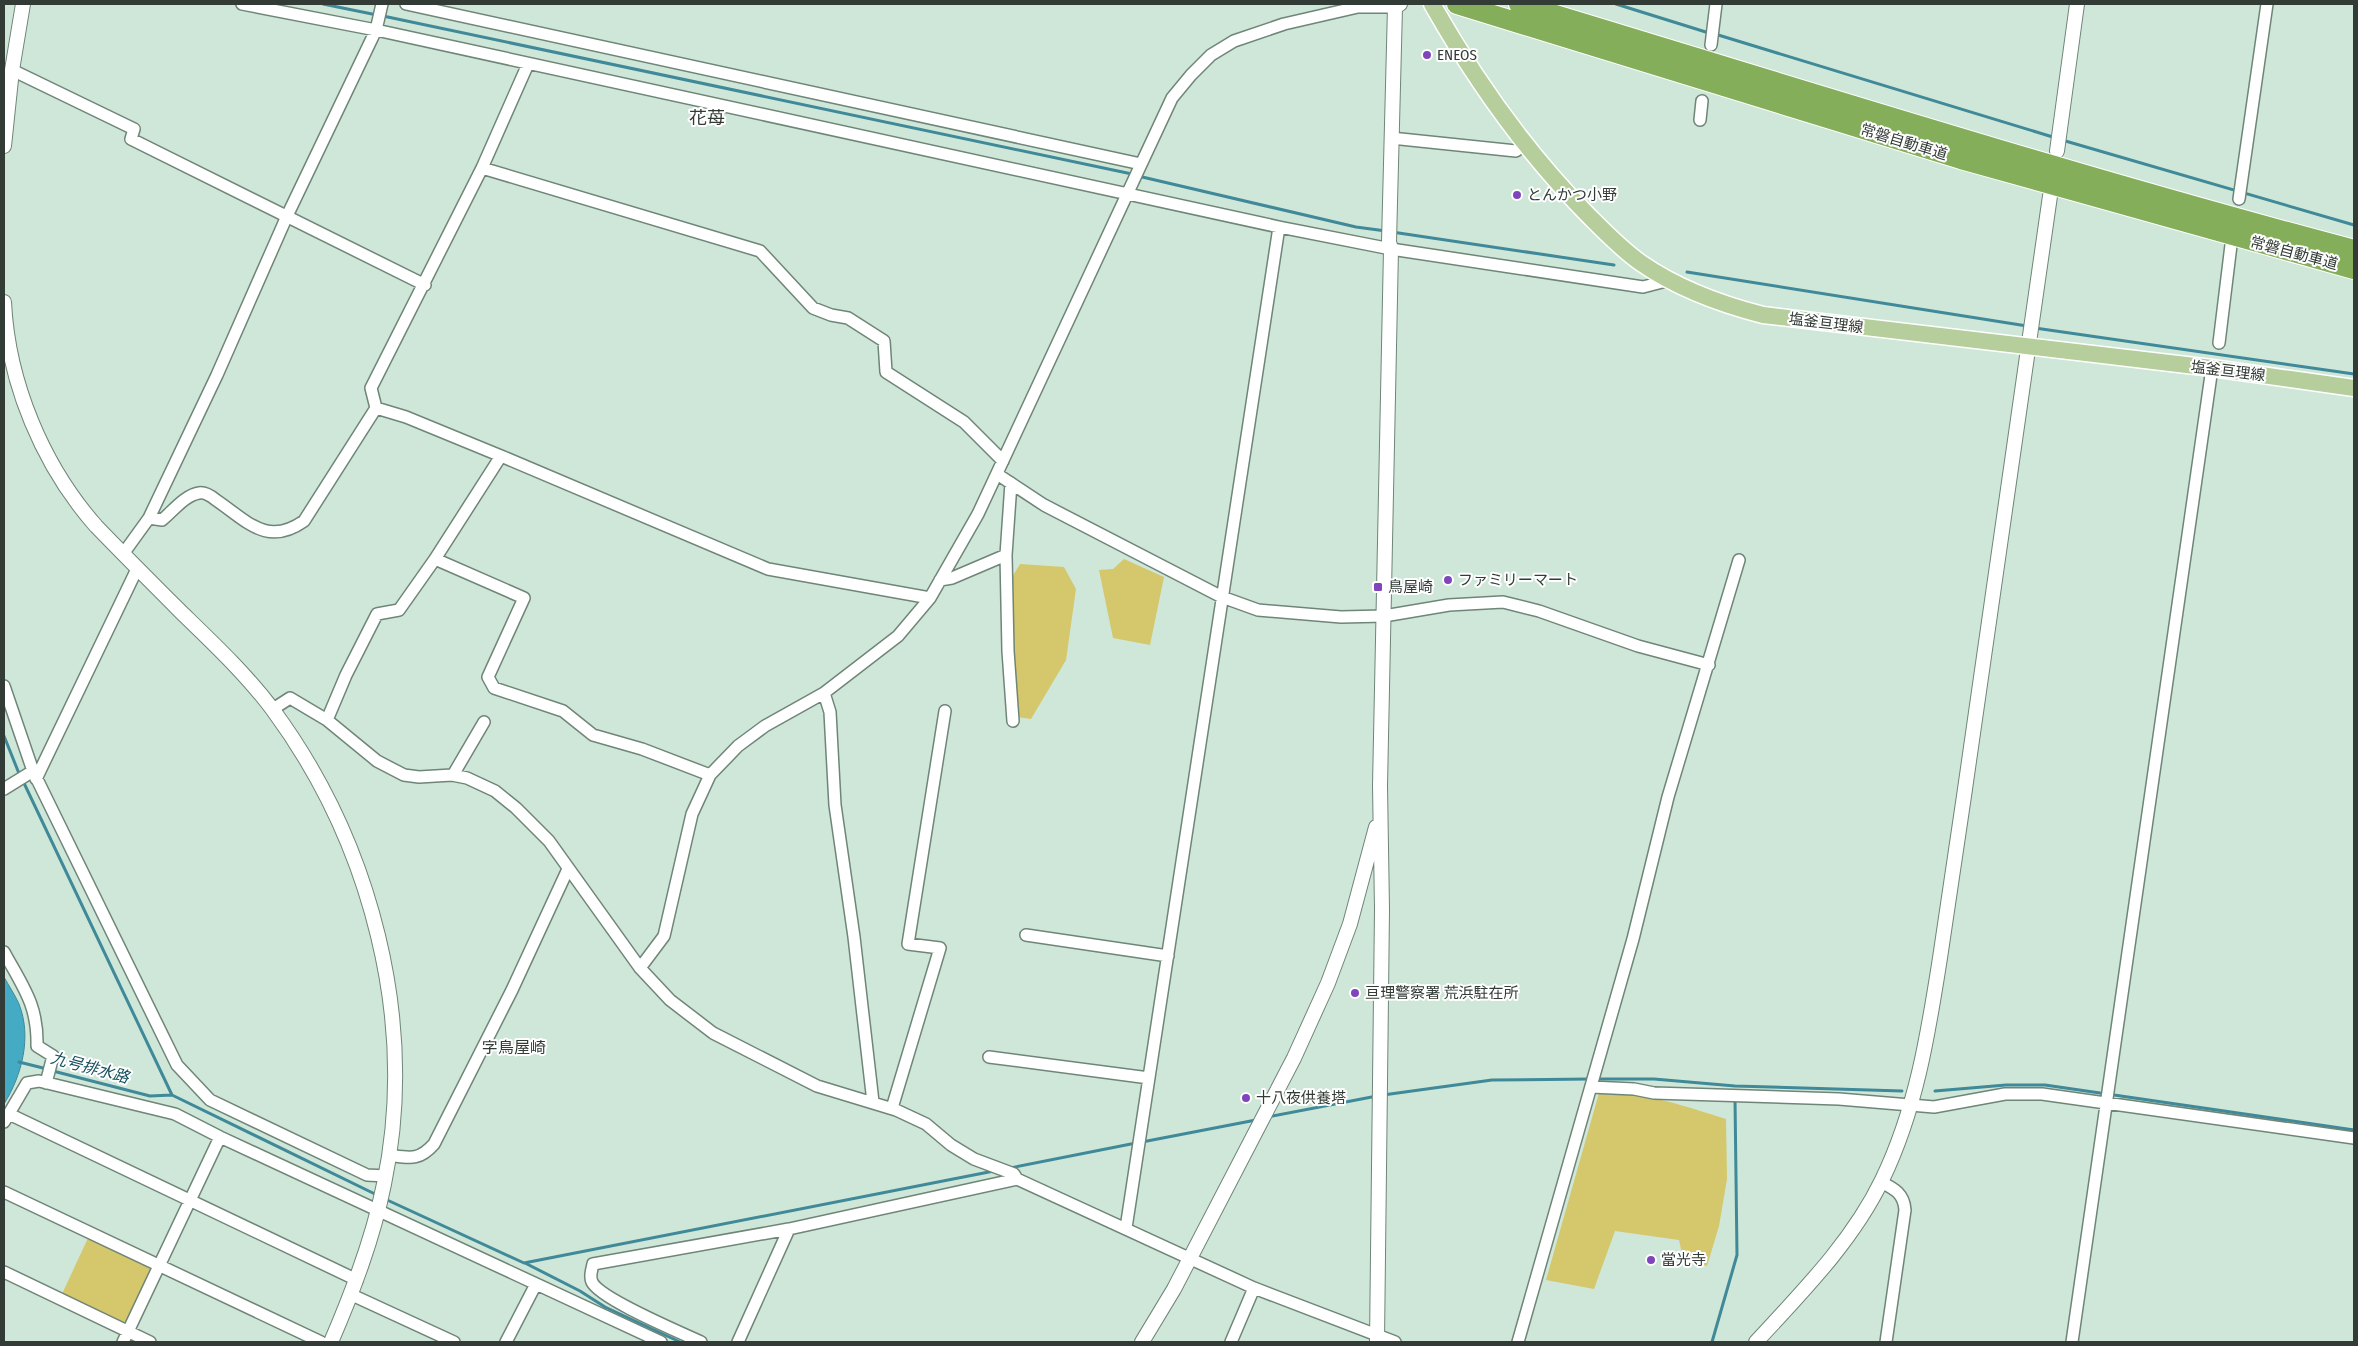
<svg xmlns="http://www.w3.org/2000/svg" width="2358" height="1346" font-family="'Fira Sans Condensed','Noto Sans JP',sans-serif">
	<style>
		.green { fill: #d4c76c }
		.water { fill: #45abc4; stroke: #3f8999 }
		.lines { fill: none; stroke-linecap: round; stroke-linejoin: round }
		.stream { stroke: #3f8999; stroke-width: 3 }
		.minor-casing { stroke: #6f8578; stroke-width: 14 }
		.tertiary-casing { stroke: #6f8578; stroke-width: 16 }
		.primary-casing { stroke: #fff; stroke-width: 19 }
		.motorway-casing { stroke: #fff; stroke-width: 22 }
		.minor { stroke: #fff; stroke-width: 11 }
		.tertiary { stroke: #fff; stroke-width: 14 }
		.primary { stroke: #b5ce9b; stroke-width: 16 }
		.motorway { stroke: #84ae59; stroke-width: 20 }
		.poi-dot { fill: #7f45bc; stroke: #fff; stroke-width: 2 }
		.labels { text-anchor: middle; stroke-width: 4; stroke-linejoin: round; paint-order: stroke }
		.poi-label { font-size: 15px; fill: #323b36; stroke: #fff; text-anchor: start }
		.street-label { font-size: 15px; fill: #323b36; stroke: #fff }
		.neighbourhood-label { font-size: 16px; fill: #323b36; stroke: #fff }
		.water-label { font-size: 16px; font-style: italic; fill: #16505d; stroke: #fff }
		.quarter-label { font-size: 18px; fill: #323b36; stroke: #fff }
	</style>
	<rect width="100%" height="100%" fill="#cfe7d9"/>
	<!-- green -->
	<path class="green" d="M1124,559l40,18 -14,68 -37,-7 -14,-68 14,-1z
		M1020,564l44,3 12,22 -10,71 -35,59 -14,-2 -6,-138z
		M1599,1093c46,-1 83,12 127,26l1,60 -8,47 -12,40 -24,-8 -4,-18 -64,-9 -21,58 -48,-9z
		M88,1238l61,29 2,5 -22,50 -8,1 -59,-29z"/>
	<!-- water -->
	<path class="water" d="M4,977c5,9 11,18 15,27 13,33 3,71 -15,100z"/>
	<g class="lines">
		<!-- stream -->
		<path class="stream" d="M323,4l54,11
			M1616,4l93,29
			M383,16l749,158
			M1715,34l341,104
			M2062,140l292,85
			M1138,176l218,51 30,4
			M1392,232l222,33
			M1687,272l340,54
			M2035,328l319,46
			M4,736l16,40
			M23,781l149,314
			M19,1062l28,7
			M53,1071l97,25 22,-1 205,100
			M1597,1079h57l81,7 167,5
			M1935,1091l71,-6h39l55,8
			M1383,1095l109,-15 98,-1
			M2114,1095l240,35
			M1267,1117l110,-21
			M1142,1142l114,-22
			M1010,1168l126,-25
			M385,1199l139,64 470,-92
			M525,1263l55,28 25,16 75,35
			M1712,1342l25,-87 -2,-156"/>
		<!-- minor casing -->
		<g class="minor-casing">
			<path id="minor" d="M242,4l134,26 903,197 112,22 252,38 27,-7
				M406,4l735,160
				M1711,45l5,-41
				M12,70l122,59 -3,10 294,146
				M1700,120l2,-19
				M1391,138l125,13 9,-7
				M482,168l278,83 53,57 18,7 17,3 36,23 2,31 78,50 39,39
				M2239,199l28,-195
				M2219,343l12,-98
				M376,408l-5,-20 111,-220 46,-104
				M997,474l47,31 178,92 36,13 83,7 43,-1 65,-11 54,-3 36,9 99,35 71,19
				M1011,483l-5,72 2,96 5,70
				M149,518l13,2c10,-8 23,-25 37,-27 6,-1 12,3 17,7 31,21 51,47 88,21l72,-113 30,9 95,39 267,113 162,29
				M123,554l26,-36 68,-143 70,-159 89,-186 6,-26
				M435,559l66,-103
				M940,580l12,-2 54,-23
				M4,686l29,85
				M824,693l6,19 5,93 19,132 19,165
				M273,709l17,-11 37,22 50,41 27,14 15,2 33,-2 15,3 28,13 21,17 33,33 91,127 30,32 43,33 104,53 79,24 30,14 25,21 23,14 40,15 3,5 237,109 141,54
				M327,720l19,-45 31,-61 22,-4 36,-51 89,39 -36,79 6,11 69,23 30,24 49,14 68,26
				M453,775l31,-53
				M36,779l101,-210
				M4,789l29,-18 144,294 33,35 157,75 19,1
				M1026,935l142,21
				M4,952c19,35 34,53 33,94l16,10 -7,27
				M640,968l24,-32 28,-122 18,-39 28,-29 27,-20 59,-33 74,-57 32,-38 48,-84 194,-416 19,-23 20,-20 23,-14 50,-17 74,-17h37
				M989,1057l160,21
				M1591,1087l43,2 20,4 185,6 95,8 71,-13h37l312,44
				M892,1108l48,-160 -32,-4 37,-233
				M9,1114l348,166
				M4,1122l23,-39 12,-2 136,33 45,23 441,205
				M389,1155c21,3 30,6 45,-11l78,-154 56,-121
				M1881,1182c14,7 23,12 24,28l-19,132
				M4,1192l317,150
				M1126,1228l153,-1001
				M4,1272l146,70
				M352,1295l102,47
				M123,1342l97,-205
				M506,1342l30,-58
				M701,1342c-21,-10 -101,-43 -109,-60 -3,-6 0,-12 1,-18l196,-35 228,-50
				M738,1342l51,-113
				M1231,1342l23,-54
				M1518,1342l115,-403 35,-142 71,-237
				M2072,1342l140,-974"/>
		</g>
		<!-- tertiary casing -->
		<g class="tertiary-casing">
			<path id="tertiary" d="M4,146l8,-76 11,-66
				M2057,151l20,-147
				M4,302c4,81 39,164 92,224 28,29 56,57 85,86 32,31 65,62 92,98 98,133 145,311 111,474 -11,55 -31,107 -53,158
				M1142,1342l32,-53 120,-231 34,-75 22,-59 26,-97
				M1377,1342l5,-433 -2,-123 11,-537 -2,-7 6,-235 5,-3
				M1756,1342c46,-50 96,-100 126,-162 34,-70 46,-145 58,-222 8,-54 16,-108 24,-162 29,-200 57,-400 86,-600"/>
		</g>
		<!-- primary casing -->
		<g class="primary-casing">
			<path id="primary" d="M1432,4c43,76 94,148 155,210 17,17 34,35 54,49 36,25 79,41 122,52l449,53 142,20"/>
		</g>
		<!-- motorway casing -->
		<g class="motorway-casing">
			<path id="motorway" d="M1457,4l504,155 393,110
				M1519,4c278,84 555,172 835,246"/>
		</g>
		<!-- minor -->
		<use href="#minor" class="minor"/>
		<!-- tertiary -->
		<use href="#tertiary" class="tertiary"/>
		<!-- primary -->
		<use href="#primary" class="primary"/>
		<!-- motorway -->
		<use href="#motorway" class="motorway"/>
	</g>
	<!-- markers -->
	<g class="poi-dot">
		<circle cx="1427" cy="55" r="5"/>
		<circle cx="1517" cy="195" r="5"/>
		<circle cx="1448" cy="580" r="5"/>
		<rect x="1373" y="582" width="10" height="10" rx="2.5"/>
		<circle cx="1355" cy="993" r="5"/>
		<circle cx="1246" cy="1098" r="5"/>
		<circle cx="1651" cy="1260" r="5"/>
	</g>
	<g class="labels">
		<!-- poi labels -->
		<g class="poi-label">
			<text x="1437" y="60">ENEOS</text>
			<text x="1527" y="200">とんかつ小野</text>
			<text x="1458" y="585">ファミリーマート</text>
			<text x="1388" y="592">鳥屋崎</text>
			<text x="1365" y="998">亘理警察署 荒浜駐在所</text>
			<text x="1256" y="1103">十八夜供養塔</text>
			<text x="1661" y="1265">當光寺</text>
		</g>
		<!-- street labels -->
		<g class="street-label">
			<text transform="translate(1904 142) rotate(17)" y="5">常磐自動車道</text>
			<text transform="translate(2294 253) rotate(15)" y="5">常磐自動車道</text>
			<text transform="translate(1826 323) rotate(7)" y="5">塩釜亘理線</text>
			<text transform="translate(2228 371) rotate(7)" y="5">塩釜亘理線</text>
		</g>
		<!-- neighbourhood labels -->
		<g class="neighbourhood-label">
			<text x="514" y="1053">字鳥屋崎</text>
		</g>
		<!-- water labels -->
		<g class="water-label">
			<text transform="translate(90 1067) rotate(15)" y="6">九号排水路</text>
		</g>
		<!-- quarter labels -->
		<g class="quarter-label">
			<text x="707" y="124">花苺</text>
		</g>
	</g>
	<!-- border -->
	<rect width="2358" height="1346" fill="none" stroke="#323b36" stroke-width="10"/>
</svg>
